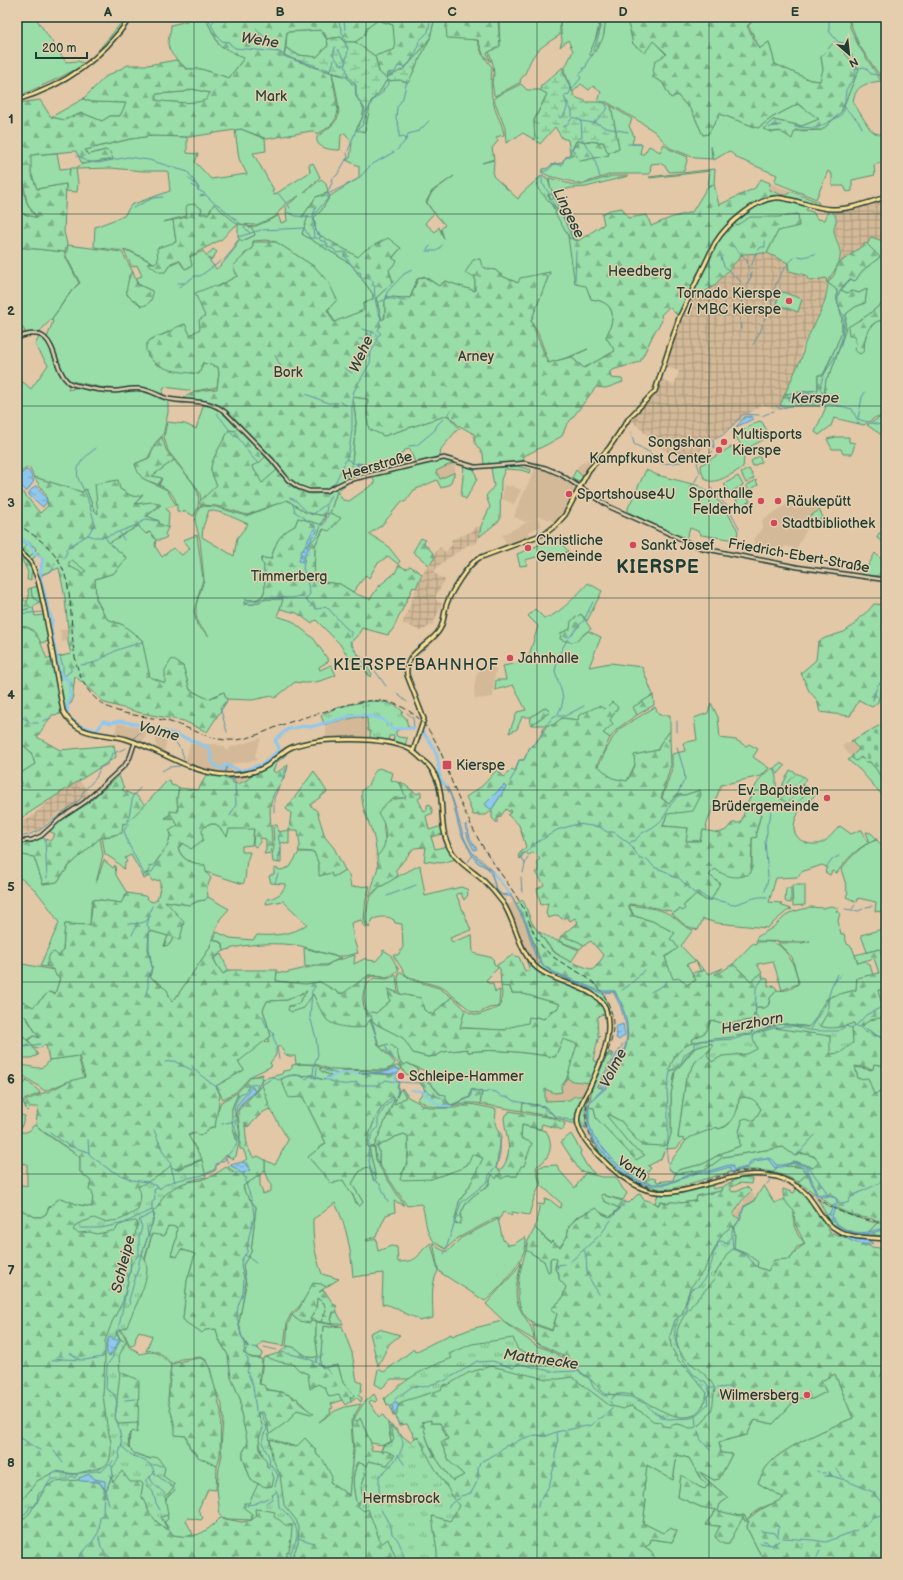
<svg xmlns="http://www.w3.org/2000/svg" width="903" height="1580" font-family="'Balsamiq Sans',sans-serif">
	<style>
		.built { fill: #d3b998 }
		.industrial { fill: url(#industrial-grid) }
		.grass { fill: #99dda8; stroke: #5c8d6e; fill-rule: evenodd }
		.forest { fill: url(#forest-firs); stroke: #5c8d6e; fill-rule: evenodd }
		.wetland { fill: url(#wetland-marsh); stroke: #5c8d6e }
		.cemetery { fill: url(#cemetery-stones); stroke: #5c8d6e }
		.park { fill: url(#park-tufts); stroke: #5c8d6e }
		.garden { fill: url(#garden-furrows); stroke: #5c8d6e }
		.water { fill: url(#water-ripples); stroke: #6290a4 }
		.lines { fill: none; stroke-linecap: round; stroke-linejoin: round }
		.stream { stroke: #6290a4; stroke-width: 1 }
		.canal { stroke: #8fc7ee; stroke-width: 2 }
		.river { stroke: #8fc7ee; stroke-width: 3 }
		.secondary-casing { stroke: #1f3d34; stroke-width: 5.5 }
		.primary-casing { stroke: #1f3d34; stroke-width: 6 }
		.secondary { stroke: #e5ceae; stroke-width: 2.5 }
		.primary { stroke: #fcde96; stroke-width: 3 }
		.rail { stroke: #1f3d34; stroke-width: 1; stroke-dasharray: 6 3; stroke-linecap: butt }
		.grid { fill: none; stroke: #1f3d34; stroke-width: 1; stroke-opacity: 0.55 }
		.poi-dot { fill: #d1495b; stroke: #e5ceae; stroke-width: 1.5 }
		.labels { text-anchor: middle; stroke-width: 3; stroke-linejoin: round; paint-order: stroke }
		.park-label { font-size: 14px; fill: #25453a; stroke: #e5ceae }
		.poi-label { font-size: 14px; fill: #1f3d34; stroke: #e5ceae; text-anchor: start }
		.street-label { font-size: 14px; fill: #1f3d34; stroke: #e5ceae }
		.water-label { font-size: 15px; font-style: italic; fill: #25443d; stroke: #e5ceae }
		.quarter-label { font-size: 16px; letter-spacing: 1px; fill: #1f3d34; stroke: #e5ceae }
		.district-label { font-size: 18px; font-weight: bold; letter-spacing: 1px; fill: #1f3d34; stroke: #e5ceae }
		.neatline { fill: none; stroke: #1f3d34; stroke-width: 1.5 }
		.grid-label { font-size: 13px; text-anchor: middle; font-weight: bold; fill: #1f3d34 }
	</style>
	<defs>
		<pattern id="industrial-grid" width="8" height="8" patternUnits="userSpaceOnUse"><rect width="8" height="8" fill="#d3b998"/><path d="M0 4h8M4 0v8" fill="none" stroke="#ab987d"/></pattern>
		<pattern id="forest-firs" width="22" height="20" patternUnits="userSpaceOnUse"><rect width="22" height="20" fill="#99dda8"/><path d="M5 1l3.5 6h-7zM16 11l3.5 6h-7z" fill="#7cb48a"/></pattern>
		<pattern id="wetland-marsh" width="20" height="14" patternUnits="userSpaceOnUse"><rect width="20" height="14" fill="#99dda8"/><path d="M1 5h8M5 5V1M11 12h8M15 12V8" fill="none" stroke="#7cb48a"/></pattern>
		<pattern id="cemetery-stones" width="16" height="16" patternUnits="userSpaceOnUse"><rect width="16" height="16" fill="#99dda8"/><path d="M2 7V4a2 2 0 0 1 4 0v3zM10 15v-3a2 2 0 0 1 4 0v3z" fill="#7cb48a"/></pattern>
		<pattern id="park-tufts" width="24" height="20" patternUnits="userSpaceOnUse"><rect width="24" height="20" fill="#99dda8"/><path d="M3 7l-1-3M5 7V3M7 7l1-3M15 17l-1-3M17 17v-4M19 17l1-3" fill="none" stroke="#7cb48a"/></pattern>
		<pattern id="garden-furrows" width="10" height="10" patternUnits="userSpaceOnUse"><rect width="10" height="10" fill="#99dda8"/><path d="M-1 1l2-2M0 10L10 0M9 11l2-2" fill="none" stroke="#7cb48a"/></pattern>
		<pattern id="water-ripples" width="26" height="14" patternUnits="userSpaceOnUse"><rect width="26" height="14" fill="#8fc7ee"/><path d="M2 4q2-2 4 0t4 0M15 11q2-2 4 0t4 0" fill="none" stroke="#74a3c2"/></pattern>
	</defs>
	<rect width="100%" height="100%" fill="#e2c8a7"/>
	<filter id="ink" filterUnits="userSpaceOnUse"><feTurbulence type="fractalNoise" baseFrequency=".025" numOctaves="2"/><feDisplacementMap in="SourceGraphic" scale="8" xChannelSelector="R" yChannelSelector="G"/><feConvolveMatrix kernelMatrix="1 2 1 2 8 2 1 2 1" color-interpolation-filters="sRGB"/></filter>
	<g filter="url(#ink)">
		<!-- built -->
		<path class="built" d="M770,183l20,8 -2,4 -19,-5z
			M591,458l3,4 -11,15 -7,-7 3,-5z
			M455,462v10l-15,7 -4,-8z
			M538,468l23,9 12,7 4,4 -1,4 -12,21 -9,11 -4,-4 -8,-3h-6l5,9 -13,5 1,7 -23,8 -5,-11 32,-16 -8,3 -12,-5 2,-7 19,-41z
			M504,485l6,2 1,-2 10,5 -7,14 -12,-5z
			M811,500l7,11 -9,6 4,7 -6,5 -12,23 -2,-4 -8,-2 -1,2 -15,-2v-2l-9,1 -1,1 -6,-1 1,-5 9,-14 -1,-6 27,-17 6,7z
			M67,629v12l-5,1 -2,-12z
			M483,663l13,6 -2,12 -1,16 -18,2 -1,-8 2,-15z
			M358,717l9,1 1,21 -15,-1 -27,2v-13l3,-4z
			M117,723l51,10 -4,20 -8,-5v-15l-8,-3 -6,14 -27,-10z
			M261,738l-6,17 2,5 -25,4v12l18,-1 -3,5 -9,4 -13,-5v-3l-40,-13 5,-19h25l8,2 5,6 2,-5 16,-4z
			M851,741l8,8 -8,8 -9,-11z
			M513,902l13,23 14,38 -4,3 -7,-9 -17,-42 -6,-9z
			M567,1078l5,4 19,1 -6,13 -10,-1 -5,5 -25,1v-12l10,4 6,-6z
			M752,1192l3,6 -2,4 -5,2 -8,15 -6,-3 10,-13v-3z"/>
		<!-- industrial -->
		<path class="industrial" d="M886,198v44l-15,-5 -4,8 -2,-1 -27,20 3,-4v-10l-6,-18 2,-14 -3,-7 14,-2 3,2 4,-2 2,-2z
			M767,253l21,10 1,8 38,7 -2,21 -4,12 -19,35 -2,14 -22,50 -16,-6 -66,50 -18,4 -17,-10 -31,-29 27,-27 5,-13 12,7 5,-15 -14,-4 1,-3 12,-41 5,-2 2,-3 -2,-3 7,-14 24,-15 29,-32z
			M17,318l9,15 -9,4z
			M481,526l-3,13 -3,5 -7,1 -21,14 -10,8 -3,6 11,7 -9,15v5l6,4 -9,20 -12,7 -18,-8 19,-49 12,-15v-5l6,-7 5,5 8,-8 -2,-4 22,-9v-3z
			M80,781l10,14 -8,8 -18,12 -3,-4 -22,19 -6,2 -16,3v-14l10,-1 23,-20z"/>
		<!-- grass -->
		<path class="grass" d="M17,17h18l31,45 12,-1 8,3 -27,14 -42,19z
			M126,17h3l-20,24 -15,17 3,-6z
			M185,17h20l14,28 25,13 -15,20 -28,-9h-14c-7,-7 -18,-14 -19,-25 0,-6 3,-13 3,-19l16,-4z
			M435,17h13l-2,10 2,10 29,3 5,14 10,13c-1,13 -2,25 2,38 2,10 9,19 10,30l-8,2 2,4 -6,7 2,11 -12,4 12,-3 -1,16 25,23 3,-5 21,-19 -5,11 11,13 19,31 24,69c25,3 25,19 15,38l9,14 -31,17 -13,-11 17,-8 -19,8 -20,6 -11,-30 -7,-12 19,-49 -32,11 -14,-6 -9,-7 -8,-1 -5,-3 -7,9v16l-30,-10 -6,5 -15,-10 -7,3 -7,19 -23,-1c-5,7 1,17 -5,24l-6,-23 17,-16 -4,-12 8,-9 -5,-2 9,-11 -36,2 -7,7 -42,-24 -2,-16 7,-6 9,-15 29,-18v-12l-13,-6 4,-2 2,-15 -7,-10 -4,2 -1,15c-10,0 -25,-2 -23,-13 7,-6 17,-11 21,-20 3,-5 -4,-37 -6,-44l16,4 8,8v11l8,13 -2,10 -6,11 15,-29 8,-8 7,-12 14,-1 30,-42zM454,176l-22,16 -5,10 3,6 15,17 -4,4 3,10 -5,-12 -4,5 -10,-9 9,-10 -8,-11 6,-11z
			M500,17h101l-6,24 9,-7v-8l2,-9h16l4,1 4,12 3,14 20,-3 14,14 -5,27 9,16 6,-3 15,16 11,24 5,-1 12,-20 38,14 15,-11 25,-13 22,15 -18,7 -29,-6 -1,12 50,-2 19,-18 18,-43 -38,-12 2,12 -2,12 -11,-1 -35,-16 -6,-22 -9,7 -9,-19 -3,-4 9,-9h91l2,10 8,18 23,36c-14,2 -26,4 -28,21l17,27 5,4 11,3v25l-12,4 1,10 -23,5v11l-5,1 -3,-6h-12v-12l-4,-3 -12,28 -42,-17 3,-7 -38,-16 -10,-8 -15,9 -3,-14 1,13 -17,-1 -25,-10 -15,-16 -13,-9 -35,-21h-9l3,-10 -8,-6 -4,4 -8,-6 -8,8 -9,-22 9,-19 -5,-11 -8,7 2,-6 -2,-19v13c-11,7 -23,13 -29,25 -4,8 -5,14 -11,20l1,2 -26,14 -1,-1 -2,-13 2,-7 -1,-11 -4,-12 11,-6 -1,-24z
			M848,17h38v82l-4,-20 -23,-34z
			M378,20l15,5 3,24 -21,7 -20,-14 9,-6 3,-8z
			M320,30l7,10 1,5 -11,12 -19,-2 -12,-7 1,-16z
			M521,84l6,6h13l7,4 -13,26 1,20 -12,-7 -17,10 -1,-15 -11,-28 1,-3z
			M192,89l18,4c-1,2 -1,4 -3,6 -6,7 -41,2 -51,2l-1,-7 29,-2z
			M83,99l9,3 35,1 -7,13h-10l-8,5 -20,-8 -18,7 -13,-3z
			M611,106l21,13 -3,7 5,10 -2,8h10l-2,10h4l5,-8 11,6 4,-8 5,5 19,8 -4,14 -15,1 -3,-5 -6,-4 -9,1 -1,10h-38l-31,10 -32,-8 -8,-4 2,-3 5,-1 3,-3 10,-2 5,-6 10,-4 4,8 28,-6v-2l11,-5z
			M241,129l24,10 1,12 -13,2 21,37 -2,1 2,4 36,-23 -1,-7 4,-2 7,14 -16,16 17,-14 4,3 3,8 -1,3 -11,4 -13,19h-2l7,1 -6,17 49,30 22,30v5l-10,5 1,6 -29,12 -7,-12 9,-11 -22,-32 -39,-25 -10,-2 -13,1v6l-9,7 -7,22 -20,11 -17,42 -10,6 -5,-11 -36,17 -3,6 2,9 9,9 42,9 4,-11 15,4 1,6 -2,14 -22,4 -31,-4 -2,8 -19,-7 -34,1 -38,-8c-13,-10 -13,-31 -24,-43l6,-17 -2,-1 22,-31 7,-6 -14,-27 2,-11 54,7 11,20 -4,3 -2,20 10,6 4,5 11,-15 -14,-7 -2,-6 6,-2 -5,-11 -5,2 -8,-16h5l24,12h-5l17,9 6,-8 8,-3 6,8 7,-3 -2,-9 13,-6 4,5 6,-7 4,3 -6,8 -4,-3 9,12c8,-5 13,-14 20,-22v-3l4,-5 3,2 12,-6 -7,-8 8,-1 20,-9 2,-2 3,8 6,-2 -1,-11 1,-1 -2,-2 14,-11 -14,8 -10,13 -19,8 -19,-1 -23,-19 -6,9h-8l2,-5 -15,4 -1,3 -23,6 10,-2 3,22 -20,21h-2l-24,-12 -15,-1 -21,-3 1,-20 29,-11 7,-11 39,-14 -2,-19 -2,-1h-23l-32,-3 -35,1 2,14 -1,9 -11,-1v-7l-29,5 -6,-16 -1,-18 27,-2 3,16 10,-1 -1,8 1,-8h6l6,-4 30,-5 -7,-9 -17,5 -3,-5 45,-11 22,-3 35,1v16l11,1 -3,8 16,17 36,-5 -8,-15 -4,-29z
			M17,168c7,18 6,36 20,50l-20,-6z
			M715,169l-1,15 -6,2 2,-15 -60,7 -1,-1z
			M612,176h16l-42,11 -15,1 -15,4 5,14 17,35 -4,-1c-2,-5 -4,-10 -6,-15 -6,-16 -18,-29 -19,-47l25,7h7z
			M790,191l28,11 1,2 -1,1 -37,-9 2,-1h5z
			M776,199h6l28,6 -4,5 7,2 4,7 8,1 3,-9h4c8,10 2,10 2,20 1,9 8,17 6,27 -1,9 -10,17 -13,25l-1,-5 -17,3 -3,-6 -17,-4 -1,-8 -21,-10 11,-22 19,-17 -60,11 -3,-2c13,-10 26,-21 42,-24z
			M871,237l15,5v58l-18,15 -20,12 7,9 1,8 8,7c0,-13 3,-21 13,-30l9,-1v98l-10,-1 -12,8 -30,-7 -3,8 -12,9 -4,-3 11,-25 -5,-1h-41l3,-8 36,-4 5,1 2,-16 5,-7 14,-41 1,-17 9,-7 10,-4 2,-14 -8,4 -7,-2 -5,2 -6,-3 10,-11 4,2 7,-10 18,-14 -13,-12z
			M17,247l48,5v4l14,27c-11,10 -17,22 -26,34 -4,6 -11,10 -14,17l-3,-1h-10l-9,-15z
			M828,283l9,7v10l5,17v16l-19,42h-5v15l-33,4c5,-12 11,-25 16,-35 3,-6 2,-13 5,-18 11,-23 19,-31 22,-58z
			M780,291l22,8 -4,13 -22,-8z
			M39,337c12,4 25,38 30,50l-1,3 11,-3 27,4 32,-1 30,10v13l-5,22 -7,7 -8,16 -13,6 7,14 25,12 9,15 -10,3 3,5 -1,15 -9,-4v-3l-12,-5 14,-11 -6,-3 -20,2 6,-9c-8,5 -13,-2 -21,-6l-22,25 -4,-4 -8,-21 -4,3 -48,-15 -5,-10 -12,7v-89l3,2 3,-5 8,7 17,-24 -13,-20z
			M353,397l14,2v18l2,11 15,8 63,-21 13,14 -3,1 -16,19 -1,7 -25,7 -5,-14 -5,1 -7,7 2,10 -49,11 1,-17 4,-38zM357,463l12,2 -9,10z
			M204,403l17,7 17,18 -3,3 -6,-1c-4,9 -19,31 -18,40 1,5 4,11 6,15l-16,16 -1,-7 -5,-9 -27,-34 -4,-14 3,-15 18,2 11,5z
			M879,418l7,1v19l-19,-13z
			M759,421l3,1 7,12 -1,3 -22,12 -3,-1 -8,-13z
			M836,437h13v5l6,1 -3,11h-9l-2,-5h-9l-5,-10z
			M731,447h2c3,4 8,5 11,10l-1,10c-4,3 -9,6 -13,8 -15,8 -28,12 -29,-10z
			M759,456l3,6 -9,4 -2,-5z
			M440,459h9l6,3 -19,9 4,8 15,-7 -5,12 -9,4 -4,-8 -23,10 -9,12 -3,-1 -20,24 -13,9 18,11 11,14 2,2 -2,3 -10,-8 -11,8 -8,14 -3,-3 -13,17 -13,-8 -26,-3 1,-36 9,-16 16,-11 -10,-5 7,-22 6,9 6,1 26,-18 -2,-5 3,-3z
			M174,460c14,19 34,31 20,56l-8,-4 -9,-1c1,-12 -7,-22 -18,-26l3,-7 -10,-2z
			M464,466l10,2 3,11 -11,20 -5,-3z
			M517,466l14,4 -1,3 -9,-3 -16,-1 -4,11 -1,40 -21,17 2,-11 9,-19 -4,-11 8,-10 -3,-18z
			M749,469l5,9 -8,5 -5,-10z
			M576,470l7,7 -5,5 -6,-4z
			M646,470l11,5 43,11 23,19 15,26 -1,9 -36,-5 -1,-3 -10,-4 -4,11 -58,-27v-4z
			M738,476l5,9 -14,8 -5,-9z
			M756,480l2,5 -9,5 -3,-4z
			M746,494l4,7 -10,6 -4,-7z
			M287,500l18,12 20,4 -4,9 -23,-7 -3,8c-16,8 -19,16 -24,33l-9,-1 -1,4 3,2c1,17 7,40 -19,35l-1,5h10l12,-5h18l-7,17 15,5 22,18 15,22 -10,6 1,3 11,-5 5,10c-13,6 -27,10 -41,7l-20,16 -3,-2 -20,4 -26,-1 -2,-7 -16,7 -18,-9 -7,-24 -18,17 -16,-6 -7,-37 -19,-15 -16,-6 -11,-20 -1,-20 19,-6 13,-15 -19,-15 30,-17 8,8 4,-2 6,8 -1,6 7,11 11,-9 9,7 8,-7 -7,-8 14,-5 6,44 -9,32 3,14 12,11 -11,-12 -2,-9v-10l8,-25 -4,-40 -5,-19 4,-14 3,-1 14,1 30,9zM209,510l14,3 25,11 -11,14 -3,18 -32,-19 1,-10z
			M879,533h7v11l-9,-6z
			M17,537l9,7 -4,8 -5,-4z
			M553,537h3l12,14 -13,8 -4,-6 -26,7 2,5 -7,1 -3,-12 20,-8z
			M875,553l7,7 4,9c-11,9 -9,8 -23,6z
			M588,583l14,8 -15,30 -6,-7 -9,7 -2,9 -9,3 16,8 11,-10 13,6 -12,30 21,-4 32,4 11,28 -19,12 3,8 -19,13 -8,10 -7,-5 6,-13 -4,-11 -27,11 -16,-2 -9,7h-22l18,-13 -3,-5 -15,10h-9l-5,12 -8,4 8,-21 9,-2 -13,-25 -18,5 1,-10h10l-3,-14 20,-4 -1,-2 7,-4 9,-30 -10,-10 7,-7 9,9c12,0 36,-26 44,-35z
			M38,586l4,16h-3l-7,-5 -1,-9z
			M33,607l2,9 9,-1 5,26 -9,2c-5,-13 -9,-17 -23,-17v-14z
			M711,703l7,14 2,21 16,2 10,6 3,-2 9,5 -5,8 16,11 -8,8 -40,9 -15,41 1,1 -1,4 -3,-1 -3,11h-14l2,-13 -25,-2 4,-12 33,-24 -15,5h-9l-7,9 -7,-6 10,-29v-15l13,-3 -2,-8 14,-3 -3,-22 14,-5z
			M655,707l4,8h11v16l-10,13 -2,6 -18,4 -13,27 -15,-2 -14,-13 14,-27 7,-10z
			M17,740l14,12 4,12 -17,11 5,10 -6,2z
			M852,757c17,0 23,9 31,23l3,-2v13l-5,3 -21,-24 -12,-10z
			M379,768l14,5 -2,7 9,3 7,15h-13c-3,7 -10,16 -10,23 -2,15 7,24 -7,35 -1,-7 -2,-15 -4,-22 -5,-14 -13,-29 -11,-44 10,-4 8,-17 17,-22z
			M773,768c6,11 0,16 6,23l-2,5 22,15c-2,5 -5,10 -5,15 -1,14 15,21 27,17 7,-2 13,-12 19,-17l11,8 9,-4h2l5,11 2,-1 -3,-8 5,1 6,6c-17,6 -31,20 -40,34l-5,-2 -2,4 -5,-3 2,-5 -5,-2 -21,7 -3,5 -22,1 -7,24 12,1 1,3 10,3 -5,2 -20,17 -50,-5 -14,-4 -5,11 -12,-4 -14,-12 8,-5 16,-15 11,7 2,-26 6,-7h37v-30l4,-1v-4l5,-19 -15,-8c7,-14 12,-31 27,-38z
			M170,780l1,5 8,2 -2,11 1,14 -7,2 -6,4h8l5,7 -8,6 1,2 -3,12 -18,25 -7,6 -12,-21 -6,3 2,4 -2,1 -1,6 -10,-9 -9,-6 -3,-17 11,-1 8,-6 2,-7 22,-18 21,-23z
			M207,824h9l11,12 1,-7 26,-1 -2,17 -10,1v6h8c-1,4 -2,6 -3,9 -2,8 0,16 -4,23l-37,-12 -2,-7c-12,-2 -21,-4 -26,-17l24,-18z
			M100,838l3,17 -7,28 8,-23 9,8 2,-3 1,10 11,18 -6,10 -28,-4 -2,7 -1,19 -25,-1 -2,27 -4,5 -10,2 -3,9 -6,-1 19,-43c-8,-13 -27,-42 -42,-46v-23l17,3 9,27 14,-2 12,-16z
			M877,840l9,12v75l-4,1v-16l-7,-1 1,-9 -18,-4 -1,4 -11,-5 2,-5 -2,-2 1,-2 -6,-19c9,-11 22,-26 36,-29z
			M299,852h15l5,13v6l12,2 2,4 12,-7 4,5 2,12 19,-1 -4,13 -2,20 3,9 -4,-3 -2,-5 -10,3 3,17 4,13c-5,1 -10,3 -15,3 -14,1 -29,-7 -42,-10 -21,-4 -58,-3 -77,5l-2,-8 -8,-4 3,-7 13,6 23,2 4,-5c16,1 37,0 50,-11l-24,-23 -17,3 1,-5c5,0 9,-3 13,-5l5,-7v-3l-14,-1 -2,-7 5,-2v-6l7,2 9,-3z
			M420,865c1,11 4,20 5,31l36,-9 8,3 -2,1 1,4 -4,5 -3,-7 -5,1 15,36 -21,8 2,4 20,-7 1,18 20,5 1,6 4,4 -12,12 2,3 5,1 2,8 5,-2 -1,15 -2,2 -8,1 -10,5 -8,-2 -25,-21 -8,-4 -25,-7 -7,-4 -13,-20h5l5,-8 -1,-23 -7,-1 -1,-3c-7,-5 -14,-3 -21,-1l-4,9c-4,-7 -4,-11 -2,-18 1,-4 1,-9 3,-12 8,-13 37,-26 50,-33z
			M805,885v20l-12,1 -1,-21z
			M786,888h5v15l-5,-1 -1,-1z
			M208,897l21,12 -9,10 -11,30 -34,50 -3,3 -12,-19 -10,-6 2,-10 -4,-18 1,-17 2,-1 17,5 -4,10 5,-1 5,-8 5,3 -9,-32 -6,-7 26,4 8,-4 7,-1z
			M629,905c12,2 30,3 40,9 9,5 14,13 24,16l-12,16 23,24 -3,2 -5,-11 -9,3 9,16 -10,5 -14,-5 -7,-23 8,-5 4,-6 -8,-7 6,-6 -23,-12 -18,-5z
			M831,906l7,2 -2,3 4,2 -2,8 3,13h3l3,10 5,3 6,16 6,-2 6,4 3,10 -16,3 -1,12 -24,6 -21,31 -26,-3 -32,7 -4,5 -18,11 -20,2 -15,12 -10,17 -8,60 6,1 -7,9 -12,1 -4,10 -13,7 3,2 -4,5 2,4 -5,4 -1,4c-33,-16 -57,-39 -56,-78l7,1 2,10 26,26 9,2 -25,-30 3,-1 12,6 20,24 30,-11v-40l4,-23 19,-22 -3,-9 15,-8 5,-12c25,7 26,4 45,-13h6l7,-3 1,-6 7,-8c8,2 17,-2 22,-7l-7,-26 -14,-14h24l8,-2 -8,1 -46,-1 1,-4 15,-9 17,-15 21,-6 13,1z
			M886,928v40l-6,-19 -13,3 -6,-17z
			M538,931l10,6 31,13 -8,12c-16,-7 -23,-17 -33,-31z
			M561,936l16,5 7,4 -4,4 -21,-8z
			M756,942c5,0 15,-1 19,1 13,6 23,28 23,41l-16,6 -9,-29 -16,3 5,9 -11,8 -18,-17 18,-19 3,-2 1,1h2z
			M304,948l37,10 -15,7h-13l-8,2z
			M383,950l7,4 9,16 -12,8 -18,-3 -25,18h-5l-19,-11 -15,2 -29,-3 1,-9 8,1 30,-7h12l5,-4 23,-7 -1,9 12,-6 2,2 8,1 7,-8z
			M221,954l7,16 -5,4 -5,-7 -4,-8z
			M17,963l37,7 6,8 -5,16 -6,-2 -16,15 -16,-9z
			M399,972h2l11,8 27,8 13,9 -10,8 -9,10 -9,-5 -15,-14 -9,-2 -2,-14z
			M396,975l2,18 -10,-4 2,12 -14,12 -8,1c-5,-12 -7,-28 6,-36l13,1z
			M501,986l9,1 2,6h8l40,11 -3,5 -7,2 1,3 -8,5 -7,-2c-19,20 -52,10 -77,11l6,-19 5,4 8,2 22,-8 2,-13z
			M886,989v53l-25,-16 9,-6 8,-30z
			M308,991l-10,14 -9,1 3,6 21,-18 14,26 37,7 5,-7 5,8 4,17 17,18 -3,4 -7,3 -56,-1 -14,-5h-19l-1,-8c-10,1 -10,-2 -15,-10l-4,2v7l-6,8 2,3 -21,10 -15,16 -13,7 -7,-13 28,-16 -6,-8 22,-23 9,4 -1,-6 3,-1 -8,-26 4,-9 20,-1z
			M17,1011l8,5 15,23 -6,-3 -6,4 -11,-10z
			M370,1019l6,5 28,14 9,15 15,4 8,-1 7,-4 24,-3 1,3c28,-4 58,1 87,5l8,-18 15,5 -11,34 -6,9 1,5 -7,1 -10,-4v12l24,-1 6,-4h10l-8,19 -1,8h-6l-13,-5 -13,-12 -21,-3 -1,8 -42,-7 2,-12 -11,-2 -1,7 -19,8 -21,-22 2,-9 -25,-11 -2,2 -6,-4v-3l-14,-13 -5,2z
			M17,1031l13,12 -5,4 -8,-5z
			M78,1056l6,22 -17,4 -22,9 -28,-20v-5c11,-4 25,10 32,-6z
			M303,1064l12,1 7,3 -2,2 4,3 7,2 -4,5 -7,-1 -8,-4 -8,2 -10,-2 9,22 23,46 -18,14c9,6 27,15 34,22 5,5 12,18 14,25l7,-2 -11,-18c4,-7 8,-16 17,-17l5,14 2,-2 -7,-32 -2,-1c3,-18 10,-37 25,-49l3,1 -21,49 2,12 3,7 25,39 -10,-4 1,11 -9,3 -10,21 -10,4 2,1 8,-3 2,13 13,-5 6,1 1,15c26,-1 17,-9 33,-19l7,28c-8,13 -5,33 -5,47l-14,3c-4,-5 -6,-4 -11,-6 -10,-5 -15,-10 -26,-11l1,-31 -30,4c-2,-26 -6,-51 -18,-74l-14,11 -8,5c0,22 1,33 9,55l17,5 -13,8 -5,-3 -11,5 -3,6 -8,12 -8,7 -4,8 -3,24 -22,-4 -5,6 6,5 -3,5c-7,0 -11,-1 -17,-5l5,-7 -7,-11 -2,-13 7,-38 -3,-19 8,-13 5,-45 -11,-14 -2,-7 17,-11v10l3,9 8,-3v-6l-6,-14v-11l10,5 13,-25c-9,-17 -28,-44 -26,-61l20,-5 1,-3 7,-1 2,-2v-3z
			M874,1064l12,2v25l-12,3 -16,-15 -3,-12 17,3z
			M27,1081l12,10 1,2 -23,10v-14z
			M401,1089l5,8 -13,9 7,-16z
			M237,1093l1,1 -6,15 4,30 3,4 -3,13 -3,3 -7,-4c-4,6 -9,8 -12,15l-8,4 -23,6 -1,4 -29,4 14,-16 35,-13 -14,-23 8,-3 4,3 12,-9h3l1,-12 5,-13z
			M588,1095l-3,14 1,19 -4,-1 -1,-3h-2c-1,-10 5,-20 9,-29z
			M745,1097l9,2 7,10 -7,12 -2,1 -3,-3 -7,3 -3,10 1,14 -20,8 -17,10 -25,6 -2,3 -6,-3 -2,-5 20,-27 20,-9 10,-2v2l7,-2 4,-3 9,-16 1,-10z
			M17,1114l8,2 -5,15 -3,-1z
			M36,1125l7,7 37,25v15l11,9 -2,9 4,2 -1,15 -13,-2 -19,-7 -11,9 -3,7 -5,3h-6l-18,-9v-24l10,2v-22l-10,-1v-32c7,2 13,2 16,-5z
			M522,1125l24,6c8,12 5,28 -9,35l-1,2 4,17 -6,13 -5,17 -17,-3v3l-9,-3 -3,6 -6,1 -36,19 -12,11c-24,-12 -17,-22 -24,-44l-2,-1 -13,2 -28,-42v-14l-2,-3 18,-10 9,-3 4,2c0,15 1,27 -7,39l30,4 37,-15 4,-10 12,4 -15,29 -10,15 1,16c3,-15 14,-25 28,-31l4,-14 7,3h18z
			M571,1134l10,17 -1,3 7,12 8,8 -15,-3 -19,-29z
			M783,1147l12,9c9,-5 18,-1 25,6l-7,6 -19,-7 -8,5 15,1 6,7 -9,8c-47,-25 -80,-5 -127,7h-10l-16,-4 1,-4 5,-3 5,1 1,3 16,-2 2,-6 32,-5 16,-12z
			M557,1165l2,5 16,18 10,-15 17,4h14l7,12 4,4 -4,7 -17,-4 -2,5 15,7 -9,9 -16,-8 -17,8 -8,9 -2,11 -7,10 -9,-4 -16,-15 4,-20 -1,-4 6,1 1,-6 5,1 10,8 2,-4 -21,-19 -3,-17 4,-2z
			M711,1183l2,6 9,-2 -1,4 -24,5 -1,5 -16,2 -10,-1 -1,2 -9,-3 -2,4 -3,-2 3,-9 22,-2z
			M764,1185l10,18 10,-4 10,12v15l4,9 6,7 -1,3 -6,2 -7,12 -22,12 -11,-4 -10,-13 -13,-5 -2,-18 8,-12 4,-12 9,-5z
			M817,1199c20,12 38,19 60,24l-11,12c-12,0 -31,-2 -37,-14 -4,-8 -6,-15 -12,-22z
			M498,1219l5,21 5,5 6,-1 11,-7c7,17 -27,54 -40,64l-44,-28 -3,-4 -5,-27 4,5 7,4h4l13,-13z
			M168,1226l10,1 -2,13 -5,15 10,-6 14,5 -8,27 -4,38c5,7 13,8 19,14l2,-3 12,-1 2,9 10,17 3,22 10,24v12l7,30 -5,9v6l8,22 8,4 -8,29 1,7 -24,-1 -8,-3 -3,-28 2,-20 3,-13 -1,-7 2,-29 -1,-15 -8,-18 -4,-19 -5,-8 -5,-2 -19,2 -10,5c-7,-8 -13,-16 -25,-13l6,-15 -13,-5 -4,7 1,1 -2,6 -4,1 -5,-11 -6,-7 26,-67 7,-27z
			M526,1250l18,11 6,10v-12l3,-2 4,2 -2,8 1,4 3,2v6l7,8 -4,12 -11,10 6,5 -5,16c-7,-3 -17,-5 -23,-10 -19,-18 -9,-49 -3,-70z
			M521,1263c-2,13 -7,24 -4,38 4,16 16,21 17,39l-27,-16 -21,-20 27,-30z
			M317,1298l7,5 2,7 -5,12 -11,-3 6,-10z
			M334,1312h3l6,12h-10l-2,-4z
			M292,1315l4,4 14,4 1,-2 5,1v19l2,15c-13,6 -19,-10 -32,-10l2,-22z
			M502,1321l35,25 12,4 20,11 9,9 -191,34 -3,-6h3l23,-19h-19l-9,9 -7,-4 3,-15 6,3 30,-23 1,3 36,-18 1,2 19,-7z
			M323,1326l7,1 12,-1 10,27 5,28 5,2 -1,8 -3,4 4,3 -1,4 -5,-5 -5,4 -1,-5 2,-3 -9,-10 -5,-18 -16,3 -2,-3z
			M118,1329l7,8 4,10 8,4 3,3c18,-5 19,0 31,11l-3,36 7,26 1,8 10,1c1,3 2,9 4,12 4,7 19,14 27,18l-1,24 -8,-1 -4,10h-1l-5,11 5,8 -2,2 -13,-2 -2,3 7,13 -6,3 -14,-2c-11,-15 -12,-19 -7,-36l-37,-47 1,-25 -23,-60 13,-28 -3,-7z
			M265,1357l28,7 6,6 9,4 10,10 21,11 3,5 -11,4 2,4 -3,1 1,3 -12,10 16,-11 10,-4 16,-3 -10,17 2,29 -4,45 -19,-13 -7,-22 -6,-5 -2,-6 -10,-11 -9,9 -25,-8 -1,16 -9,-2 -2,-12 29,-20 9,-11 14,4c-5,-7 -15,-17 -24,-20 -10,-4 -18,-2 -27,-9l3,-26z
			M835,1374l18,44c-23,10 -68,28 -84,46 -5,5 -7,12 -11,19l26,15 -2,2c-10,4 -29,9 -35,20l-3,-5 -4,1 -25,-5 -10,14 15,1 -5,11c5,4 7,8 14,7l13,-27 3,4h4l-2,5 1,4 10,20 9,13h-110l-6,-12 -7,-4 6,-3 1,-5 21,3 5,-11 -7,-3 -6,6 -21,-11 3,-23 -3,-3 4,-32 26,15 4,-25 12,3 11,20 8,7 -3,4c-9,-2 -15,-10 -24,-13l-3,21 23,10 17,3 2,-6 8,-6c-9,-9 -20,-16 -29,-27l15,9 5,-1 13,-25 -11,-1 -2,-11 28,-7 8,-15 18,4 24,-26 15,1 14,-7 -5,-11z
			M374,1394l3,6 -2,2 -4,-2 -2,2 10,15 4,-2 5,8 3,19 -8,3 -12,-2 -11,-24 -2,2 -5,-1 10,-16z
			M431,1420v3h9l8,16 -7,4 9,19 14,13 -11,6c-15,-19 -27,-34 -30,-59l-2,-1z
			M358,1462l9,4 -3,32 -6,5h-2c-3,-15 -5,-27 2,-41z"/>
		<!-- forest -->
		<path class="forest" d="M205,17h230l-5,21 -13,17 -13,14 -18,10 -7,-7 -4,-16 20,-7 -2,-24 -15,-5 -11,8 -3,8 -9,6h-11l-3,-5 -14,2 -6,-9 -34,2 -3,24 48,17 6,37c-1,13 -11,19 -21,24l-3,-3h-3l-44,8 -26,-10 -51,8 -38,-1 -22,3 -45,11 3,5 17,-5 5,2 3,7 -31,5 -6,-13 -45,4v18l6,16 29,-5 -2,48 3,12 -2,8 -48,-5v-35l20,6 -10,-15 -4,-23 -6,-15v-63l2,1 21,-3 11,17 13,3 18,-7 20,8 8,-5h10l6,-13 -34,-1 -9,-3 22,-22 23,-12h20l28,-5 10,9h15l28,9 15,-20 -25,-13zM192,89l18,4c-1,1 -3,6 -3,6 -7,6 -42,3 -51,1v-6l28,-2z
			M449,17h23v1l26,2 2,26 -13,7 4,9 -8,-8 -5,-14 -31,-2 -1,-11z
			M601,17h5c-1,6 -1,10 -2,16 -1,8 -7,16 -12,23l-3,-2 9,-20z
			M622,17h135l-10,9 12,23 10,-7 6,22 35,16 10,1 3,-12 -2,-12 13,-15 25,27 -18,43 -19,18h-27l-3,9 -12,-8 -8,1 -9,-3 10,-9 29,6 17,-7 -21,-15 -25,13 -15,11 -38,-14 -12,20 -5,1 -11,-24 -15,-16 -6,3 -9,-16 -10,-5 3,-16 12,-7 -14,-13 -8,12 -12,-9 -3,-14 -4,-11z
			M576,141l27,1 6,13 -29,6 -8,-12z
			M542,175l6,4c2,17 12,31 20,46 2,5 4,10 6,15l4,1 26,-17 -2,-10 8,-4 12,-2 6,10 19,-3 4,11 19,-8 22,-6 16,-26 6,-2 5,21 36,-17 6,-9 9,4 -1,7 14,5 -2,1 -13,1 -13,6 -35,29 -42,84 -9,-9 -8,8 1,6 -7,10 -15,31 -28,8 -2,2 1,6 11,1 1,3 -17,6 -10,-1 -30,39 -4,10 -14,8 -24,12 -1,5 -39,4 -1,-11 -8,-11 -1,-9 -16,-9 -10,-10 -64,21 -15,-7 -2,-13 1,-17 -15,-2 3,26 -4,38 -1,17 -29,12 -18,-1 -14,-9 -18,-22 -49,-50 -16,-7 -25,-1c8,-9 23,-10 35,-11l2,-16 -1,-6 -15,-4 -4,11c-13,-2 -31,-2 -42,-10 -7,-4 -16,-15 -8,-23 5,-5 14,-5 20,-9 5,-4 10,-6 16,-8l5,11 10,-6 -1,-9 6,-4 -10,-23 18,-7 4,1 20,-11 -4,-10 20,-19v-5h23l39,25 14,16 8,17 -10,10 7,12 30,-12 -1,-6 10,-5v-5l-22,-30 -49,-30 6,-18h-5l13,-19 11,-4 3,3 -9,15 -7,6 2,16 42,24 7,-7 23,-12 13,10 -9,10 5,3 -8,9 4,12 -17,16 6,22 3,-2v-18l2,-3 23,1 8,-19 6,-2 15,9 6,-5 30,10v-15h-4l-6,-3 8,-13 7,-1 2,7 5,3 8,1 9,7 14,6 2,-5 30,-6 -19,49 17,42 23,-6 13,11 31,-17 -9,-14c10,-20 10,-35 -15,-38l-5,-13 -11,-2 -8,-54 -19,-31 -11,-13z
			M195,204l7,5 -2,5h8l6,-10 23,20 11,1v2l4,1 3,7 -13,6 -4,-3v-13l-6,3 -10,11 -32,17 2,10 -7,3 -6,-9 -8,3 -6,9h-6l-12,-9h9l2,-2 -1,-13 19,-6 -3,-22 14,-3 -1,-8 1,-4z
			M798,214l1,12 -21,5 -11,22 -24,1 -29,32 -24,15 27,-59 5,-8 12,-11 3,2 13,-8h28z
			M866,243l14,14 -18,14 -7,10 -5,-2 -9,11 6,3 5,-2 7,2 8,-4 -2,14 -10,4 -9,7 -1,17 -14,41 -5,7 -2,16 -5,-1 -36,4 2,-4 33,-4v-15h6l18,-43v-15l-5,-17v-10l-9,-7 6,-8 4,-11z
			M133,272l4,12 15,7c2,7 -3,15 -11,15 -7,-8 -17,-8 -14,-19 2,-8 1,-9 6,-15z
			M886,300v20c-3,1 -7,0 -10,2 -10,5 -12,19 -12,29l-4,3 -6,-4 2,-6 -1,-8h-6l-1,-9 20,-12z
			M238,428c10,11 21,20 31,31 8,8 13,19 22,26 17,16 39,7 57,-2l-11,8 -7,22 11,5 -12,13 -6,-2 -8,16 -1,36 26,3 16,10 14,5 9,-13 16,-13 4,-8 7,4 4,-3 12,8 -6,14 -3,-1 -20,42 -5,6 -26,-7 -4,7 -8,8c6,11 15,20 22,31l-2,3 -8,-11 -5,3 -18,-26 -23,-23 -5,3 -14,-10 -17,-4 3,-10h-17l-12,5h-10l1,-5c29,6 17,-19 19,-34l-3,-3 1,-4 9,1c5,-17 8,-25 24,-33l3,-8 25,7 6,-12 -4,1v2l-20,-4 -18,-12 -40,15 -30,-9 -17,-1v-4l17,-16c-2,-4 -5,-10 -6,-15 -1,-10 14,-31 18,-40l6,1zM259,463l4,20 -11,-17z
			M162,437l4,13 8,10 -22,16 10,2 -3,7c-14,-6 -19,-4 -24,-21l14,-6 7,-14z
			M34,477l48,15 4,-3 8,21 4,4 -3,-30 23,-4 2,9c9,5 13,11 23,5l-8,10 17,-2 7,3 -12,11 12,5 1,3 8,4 -3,6 2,3 -6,3h-5l-6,-8 -4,2 -8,-8 -29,17 18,15 -13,15 -19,6 1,20 11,20 16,6 19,15 8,37 15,6v-13l7,-11 11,7 7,24 18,9 16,-7 3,9 -20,31 -23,-11 -43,-8 -36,-10 -30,-27 -3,26 -11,12 -9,1 -15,22 23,13 54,-5 2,12 -98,63 -1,-32 6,-3 -5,-10 17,-11 -4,-12 -14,-12v-114c21,0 23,16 30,33l24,-5 -3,-12v-13l-3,-31 -6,-30 -19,7 2,-18 -5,-2 -4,3 -1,4 -4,-4 8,-8 -1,-3 -18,-12v-50l23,28 8,-7 -2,-11z
			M421,538l4,2 -1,3 10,11v5l-5,6 -16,-13z
			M25,557l9,15 -3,1v7h-4l1,-8 -6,-12z
			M31,588l1,9 7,5 -6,5 -16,5v-16l1,-1 9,7 2,-5 -1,-8z
			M874,604l12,1 -2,18 2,3v59l-5,4 -3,13 -6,5 -13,-7 -9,16 -30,-4 -3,-12 -8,-9 -8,-18 15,-13 2,-18 7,-4 19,-6 10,-7 4,-6 11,-9z
			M581,614l10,15c-14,7 -11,18 -31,10l1,-6 9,-4 1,-8z
			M653,695l1,10 -17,10 -4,-8z
			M612,702l6,5 -8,13 3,4 -10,9 7,5 -13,27 15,13 15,3 8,-15 -1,-11 24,-5 2,-6 10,-13v8l-2,1h2l1,25 -10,33 8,6 7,-9h9l15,-5 1,5 -8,16 -26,3 -4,12 25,2 -2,13h14l3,-11 16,3 7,-3 6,-7h9l5,-17 15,8 -5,18 1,5 -5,1 -1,35c-13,7 -25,4 -36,-4l-6,6 11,8 -9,17 -4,1 -11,-7 -13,12 2,2 -1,2 -2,1 -2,-2 -8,5 -1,-3 -30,-6 -12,-1v4l5,8 18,5 23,12 -5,6 4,3 4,6 -13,9 8,22 7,-1 7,7 9,-5 -4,-7 7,-2 2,1 3,-2 5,4 14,-6 -8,6 1,1 17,-11 18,17 11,-8 1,5 5,1v7l6,-1 3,5 -7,8 -2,8 -6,3v-2h-6l-1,12 -29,5 -15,-4 -5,12 -15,8 3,9 -19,23 -4,22v40l-3,10 -3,2 -24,-1 -20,-24 -12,-6 -2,1 24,30 14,9 -9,5 -40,-42 -2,-10 -5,-1 3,-19 17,-36 5,2 -16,33 7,2 20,-39 3,-15 -4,-23 -9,-21 -12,1 7,21 -10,2 -3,3 1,18h2l-2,3 -5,21 6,3 -8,20 -19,-2 -5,-3 10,-34 -14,-5 -8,18c-29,-4 -59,-9 -87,-5l-1,-3 -24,3 -7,4 -8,1 -15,-4 -10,-15 -27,-14 -5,-5 -7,8c-9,2 -30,0 -37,-7 -6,-7 -10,-18 -14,-26l-9,14 -12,4 -4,-2 1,-4 9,-2 9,-13 -20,9 -20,1 -4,9 8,26 -33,26 6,8 -28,16 4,9 -5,32h-4l-11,9 -5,-4 -7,3 14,24 -35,13 -14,16 48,-8 13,-5 12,-8 7,6v-2l-5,-4 2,-2 14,8 5,-3 -5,-8h-2l5,-3 -4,-10h-3v-15l-2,-23 24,-26 9,25 -2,-1 -7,4 -13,13 -2,1 -2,-5c1,13 0,25 9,36l4,-2 7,4v11l-1,-1 -4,5 -17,11 2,7 11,14 -5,45 -8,13 3,19 -7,38 2,13 7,12 -5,6 8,5 11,1 -3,25 5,1 2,5c10,1 21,2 28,9l3,-1 2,5 15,11h-3l-14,-4 -9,11 -29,21 2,11 8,1 2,-15 13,5 12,3 9,-9 10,11 2,6 6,5 9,17 -2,5 20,14 4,-44 -2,-30 1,-2 5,1 2,-3 11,25v7l10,1 2,-6 8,-3 -3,-19 9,7 8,13 4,-3 2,2 4,-4 -8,-14 -8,1 -8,-21 49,-18 49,-26 83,10 7,-1 -8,-9 -21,-11 -12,-5 -3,-3 -1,-12 -2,-5 20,7 5,-17 -6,-5 11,-10 4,-12 -7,-8v-6l-4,-3 2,-11 -4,-2 -3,2v12l-2,1 -4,-11 -18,-11 2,-9 7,-13 15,15 2,-2 8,6 7,-10 2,-11 9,-9 18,-9 6,6 8,3 9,-7v-2l-15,-7 -3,-6 3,-1 2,2 23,7 8,-8 3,-1 3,5 12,4 2,2h2l1,-4 9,3v-2h10l1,1 16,-2 1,-5 24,-5 1,-4 17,-9 13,1 -1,5 -11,-1 -10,5 2,4 15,-5 4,4 -10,11 -8,13 7,4c-8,12 -10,15 -6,30l13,5 11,8 -1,5 11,4 6,-11 16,-1 8,-10 7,-5 -10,-20 -1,-13c-7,-7 -12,-12 -11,-22l11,4 3,-6 8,7 25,38 42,15 14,2v314h-119l-9,-13 -10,-20 -1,-4 2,-5h-4l-2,-4 -14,27c-6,1 -10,-2 -14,-8l5,-10 -15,-1 12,-15 -16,-3 -23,-10 3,-22c9,4 15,12 24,14l3,-4 -8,-7 -11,-20 -12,-3 -4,25 -26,-15 -4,32 3,3 -3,23 20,10 7,-5 7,3 -5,11 -21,-3 -1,5 -5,3 6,4 6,12h-640v-355l18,9h6l5,-3 3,-7 11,-9 19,7 13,2 1,-14 -4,-3 2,-9 -11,-9v-15l-37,-26 -7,-6 2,-18h-7l-4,4 -4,-9 20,-9 5,-1 19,-10 18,-5 -6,-21 -30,4 -3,-15 -10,4 -8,-9 6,-4 5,2 -11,-19 -11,-9v-12l16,9 16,-15 6,2 5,-16 -4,-2 -2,-6 -8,-4 4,-12 4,-2 5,4 4,-5 2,-27 25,1 3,-26 28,4 6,-10 18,3 5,5 3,1 4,-2 3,-12v-8l-8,1 -3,-5 -5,3 -1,-3 7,-6 -1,-4 5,-1 14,-20 3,-12 -2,-2 9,-6 -5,-7h-8l5,-4v-3l8,1 -1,-14 2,-10 19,2 9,-16 18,2v3h7l1,4 5,1 9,-4 5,-6 11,-4 23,-18v3l-9,7 -4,9 3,2 12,-8c-1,14 -14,23 -17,37 -3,16 3,34 0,51l-7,1 2,-4v-11l-6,-1v4l-4,5 -3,-2 1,-16h-25l-2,7 -11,-12h-8l-6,6 1,10 -12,9 -8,-6 -5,5c4,13 14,15 27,17l1,7 5,6 -4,9 1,10 -3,3 -7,1 -8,4 -25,-4 19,21 -4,18 -6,-3 -5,8 -5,1 4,-10 -17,-5 -2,1 -1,17 4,18 -2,10 17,13 5,12 3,-3 34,-50 4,-10 10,5 1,7 -11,7 5,9 5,7 7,-4h47l-1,11 29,3 15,-2 19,11 3,1 27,-19 14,1h-10l-7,3 1,2c-5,12 -6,22 0,34l4,-3 5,1 14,-12 -2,-12 12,5 21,4 3,12 9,5 9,-10 10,-8 13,12 -5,19 46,2v-2l22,-5 1,-6 6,1 1,-1 8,2 8,-8 5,-2 3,-5 -40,-11h-8l-2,-6 -9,-1 -1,-17 -3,-4 16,-10 6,2 6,14h5l-9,-26 13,23 7,-6 -14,-38 -11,-20 7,-4 9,23 17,24 7,7 15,8 22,8 11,-14 -13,-15 -7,4 -7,-4 -16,-5 17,-14 -3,-4 -5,3 -3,-4 -5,2 -4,-4 -10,3 -2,-5 2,-10 -7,2 -4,-16 7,-4 -8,-13h3l-2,-11 3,-2 -7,-7 -4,3 -4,-3 -5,7 -2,-4 8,-8 -7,-22 -11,-10 4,-4 -2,-1 -1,2 -3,-3 -6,8 -3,1v5l-5,-5v-8l-6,5h-13l-7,-18 16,-11 15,-16 7,7 8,-8 3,2 4,-11h5l6,-13 6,-4 11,-18h6l9,-7 16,2 1,-5 20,-9 6,3zM503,786l3,1 -14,22 -6,-5zM168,1226l9,1 -1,13 -5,15 6,2 4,-8 14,5 -8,27 -4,38c5,7 13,8 19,14l3,-3 11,-1 2,8 10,18 3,22 10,24v12l6,27 1,3 -5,9v6l8,22 8,4 -10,20 4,13 -1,3 -10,2 -22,-4c-15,16 -26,21 -47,17l-9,-13 4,-3 -1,-7 -3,-5 2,-8 9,-9 -12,-14 1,-6 -6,-9 -29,-9 1,-24 8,-1 1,-45 -2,-3 -30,-12 18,-24 -5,-4 -3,-7 27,-71 8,-27 12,2zM835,1374l18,44c-23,10 -68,28 -84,46 -5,5 -7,12 -11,19l26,15 -26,13 -11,9 -3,-5 -4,1 -22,-5 2,-7 8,-6c-9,-9 -20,-15 -28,-26l14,8 5,-1 13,-25 -11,-1 -2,-11 28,-7 8,-15 18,4 24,-26 15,1 14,-7 -5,-11zM431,1420v3h9l8,16 -7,4 9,19 14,13 -11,6c-15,-19 -27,-34 -30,-59h-2zM358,1462l9,4 -3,32 -6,5 -2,-1c-3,-14 -5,-26 2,-40zM89,1474l17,8 -3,6 -4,-6 -16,-1z
			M546,707l4,5 -19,13 -1,-2 1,-6z
			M314,771l13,21 -17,13 7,6 8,26 9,11 11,22 -12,7 -2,-4 -12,3v-11l-5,-13 -16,-1 2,-5 -2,-16h-9v14l-8,-2v21l-8,-1 -1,-7 2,-8 -1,-22h4l1,7 11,-2 2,-17 -5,-4z
			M119,776l5,12 -2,2 11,5 2,-1 10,11 -20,19 -2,-1 -1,10 -22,5 -31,28 -12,16 -14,2 -9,-27 -17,-3v-11l10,-1 14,-5 9,4 5,-7 -6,-3 6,-7 29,-18z
			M401,782l16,12 4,-2v5l-3,2 6,12 3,-1v-5l3,-1 3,9 -7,3 3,14 13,-4 1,8 -12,3 4,12 12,-3 9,13 -15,4 -17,-2 2,-14 -12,1 -19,23 3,4c-8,9 -22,11 -29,22l9,-30 -1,-11c12,-10 11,-31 1,-42 9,-14 12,-15 28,-16l-6,-15z
			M880,949l6,19v21l-8,1 7,27 -15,3 -8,6 24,15v25l-12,-2 -1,5 -18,-3 3,13 10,-1 6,16 12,-3v131l-34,-7 -18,-8 -36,-25 9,-8 -6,-7 -16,-1 9,-5 19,7 6,-6 -5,-6 -13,-3 -6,3 -12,-9 -60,10 -16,12 -32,5 3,-4 25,-6 17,-10 20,-8 -1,-14 3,-10 -1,-2 5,-2 8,3 7,-12c-6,-10 -11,-13 -22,-11 -1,15 -6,27 -21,31l-1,-2 -26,10 -6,4v-2l-7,-1 8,-60 10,-17 15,-12 20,-2 20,-4 2,-12 11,-1 21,-6 26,3 8,-10 6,-17 7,-4 24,-6 1,-12 22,-5 -5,-15 -16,5 -3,-8z
			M17,1042l8,5 5,-4 8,12 -7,3h-10l1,-8 -5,-2z
			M387,1044c10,2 11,9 12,17l6,4 2,-2 11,6 -2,7 -11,-2 -4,-8 -21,-19z
			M396,1066h4l2,3 -2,1 -6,-2c-5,6 -26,4 -35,5l37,2v6l3,1 -2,5 2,3 -5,15 12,-8 -5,-8 1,-1 6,9 15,8 8,3h24l15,-4 26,5 -1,14 5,13v9l-4,23 4,3c15,-18 6,-32 4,-53l1,-3 4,-2v-2l44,7 12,5 -2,7 -21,-6 -1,5 -19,-4 -1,13 11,5 -8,23h-3l-4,10h-10l-6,3 -3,-4 -2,4 -4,-5 -4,13c-14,6 -25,16 -28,31h2l-2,6 -6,-1 5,-21 10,-15 14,-29 -11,-4 -4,10 -8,5 -29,10 -31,1c1,-5 3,-7 5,-11 5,-10 3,-22 3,-33l-4,-2 -9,3 -18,10 2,3v14l-3,-5 -1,-12h-6l7,32 -2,2 -5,-14c-10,1 -13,10 -17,17l11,18 -4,5 -6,-12 -3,-3 -7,-12 -11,4 -24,-27 18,-14 -23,-46 -14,1 -8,-18c8,-8 21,-3 31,-5l8,4 7,1 -1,-2 5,-3 -7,-2 -5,-4 3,-1 7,2 56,1zM392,1097l3,1 -21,49 -7,-1c3,-18 10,-37 25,-49z
			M17,1073l10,8 -10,8z
			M263,1074l-5,15 -16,15 -6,8 4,22 -1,9c-6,-7 -8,-25 -7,-34 1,-5 4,-10 6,-15l-1,-1 14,-16z
			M418,1078l12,5 9,11 7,1v6l5,4 5,-1 14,-7 1,-8 11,3 -2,12c-11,-3 -18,1 -29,3 -12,2 -23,-1 -34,-7l8,-10z
			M523,1103l21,3 13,12 -35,-7z
			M877,1223l9,1v12l-20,-1z
			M313,1283l8,1 5,3 -7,5 5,-2 10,15h2l1,7h-4l-2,8 2,4 -12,-2 5,-12 -2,-7 -7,-5 -1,11 -6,10 1,2 -1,2 -11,-2 -7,-6 7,-6z
			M316,1322l23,4 -9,1 -7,-1 -3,39 3,3 15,-3 5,18 11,12 -2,3 -2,-2 1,5 -6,4 -6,-10 -10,2 -4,-9 -7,-4 -8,5 -2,-15 -9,-4 -6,-6 -13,-2 -14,-5 13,-4 9,-7c3,1 7,1 9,3 7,5 12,12 21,7l-2,-15z
			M200,1358l5,2 5,9 11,42 -1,45 -3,10 -19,-9 -1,-3 -7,-6 -4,-12 -11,-1v-8l-7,-26 3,-36 11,-4z"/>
		<!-- wetland -->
		<path class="wetland" d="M341,37l3,5h11l20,14 4,16 7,6 18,-9 13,-14 13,-17 -22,45 -8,-3 -14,1 -7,12 -8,8 -6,31 -9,-2 6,-11 2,-10 -8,-13v-11l-4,-1 -5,-7 -30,-9 -33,-12 2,-8 12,7 19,2 11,-12 -1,-6z
			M563,67v5l12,25 12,5h16l8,4 8,42 -11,5 -5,-11 -27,-1 -4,8 4,4 -10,4 4,-4 -2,-13 -6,-2 -7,-11 -15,17 -5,-4 -1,-19 13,-27 -7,-4 1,-4z
			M28,542l4,3 2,8 -6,4 -6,-5z
			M72,560l14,11 -4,2 -9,-5 -4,-1v-5z"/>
		<!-- cemetery -->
		<path class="cemetery" d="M886,722v56l-3,3 -7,-12 -7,-8 -2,2 -6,-6 -5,4 -5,-4 8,-8 -8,-8z"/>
		<!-- park -->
		<path class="park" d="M542,175l5,3 6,15 -4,2 2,5 4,-2 7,17 12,22 -4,2 -15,-26 2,-3 -19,-21v-9z
			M266,456l11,14 -15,13 -10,-17 7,-3z
			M819,510l4,7 -10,7 -4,-7z
			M371,701c11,1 24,1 32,11l-2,2 5,4 2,9h3v2l-7,-1 -8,3v4l2,2 9,1 -2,8 -12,-3 1,-7h-5l-1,6 -18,-3v-8h-2l-1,-13 -9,-1 -29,6 -4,2 -4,-9c11,-9 35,-13 50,-15z
			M780,763l5,3 -7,8 -4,-6z
			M829,998l-1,4v10l-8,14c11,4 23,1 34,-3l1,3 -3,2 1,15 -13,10 -10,1v-18l-56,-8 -17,5h-3l-1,5 4,11 -10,5 -25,2 -10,6 -5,-7 5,-8v-4l-20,6 -11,16 -6,5h-6c10,-30 28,-29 54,-32 10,0 18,-4 28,-4l3,-21 12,15c16,-7 26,-2 42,-1 10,-7 11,-22 21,-29z
			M202,1160l4,17c-15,3 -31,7 -42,19 -4,5 -5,12 -11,15l1,7 -12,36c15,19 -9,53 -15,73l-8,3 -2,3 3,6 6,3 -7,14 1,17 -5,45 4,6 19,-1 -1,10 -4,-2 -5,5 1,12 5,5 16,6 4,-2 4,1 7,10 -2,8 11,8 -1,5 -8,7 3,19 -7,2 7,13 -11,-8 -8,-10 -8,-17 2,-11 -2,-2h-11l-8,-11 -9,11 -2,-5 -4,12h-3l-2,-5 -4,-3 -19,-1 -25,2 -7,4 -18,28 -12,10v-17l20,-26 19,-10 19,3 28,-7 6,-5 2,-10v-10l-4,-16 -4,-31 2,-36v-18l7,-19 11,-21 7,-29 2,-26 6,-23 -2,-2c-7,1 -14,2 -19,6l-1,3 -19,4 -7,-2 -11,1 -6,-3 4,-6 14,-5 3,-1 10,4 15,-2 7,-3 12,-7c2,-8 5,-16 0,-23 11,-7 23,-10 32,-21l7,4z
			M732,1226l3,7 -1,15 -6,5 -14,23 1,3c-17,21 -58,53 -28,81 10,9 23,16 28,29 -2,6 -1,13 -3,19 -2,7 -12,21 -22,20 -7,-2 -13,-7 -20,-1l-6,-1 -3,-4 -8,-1 -10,-8 -12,-7 -9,3 -13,-4 -37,-28 -13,2h-13l-55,-13 -23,7 -20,12 -1,-1 -5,2v3l-5,2 -36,11 -4,7v6l-4,1 -3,-11h-3l-2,-6c20,-21 41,-31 67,-41l-3,-4 23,-10 41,-6 5,12 57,18 14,10 16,16c8,2 16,-2 25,1 25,9 66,46 77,-2l-19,-23 -10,-10 -7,-14 -1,-10 5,-16 7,-6 8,-26 15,-19 17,-35z
			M379,1329l21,6 -11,9 -11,22 -8,-33z
			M263,1412l4,9 5,36 8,18 4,30 12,15 3,7 -1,16 -8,20h-4l1,-11h2c1,-9 3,-17 3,-27h-7l-4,-4 -7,-4 1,-5 -10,-2 -10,-1 1,8 -4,2v-5l-8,-6v-5h5l9,-19 8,3 6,-1 2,-8 -3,-8 -4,-4 -1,-6 -3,-4 -3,-11 -1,-6 4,-11 -5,-15z
			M390,1426l20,16 6,-5 3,1 12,24 28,44 -9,15 -18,-5 5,36v9l-12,2h-27l-10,-24 -7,5 -13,-35 -4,2 -6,-5v-3l5,-5 -2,-11 5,-14 -2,-1 4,-11 19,4 8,-10 -9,-4 -5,1 2,-6 9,-4 2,-3z"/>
		<!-- garden -->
		<path class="garden" d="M790,770l16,8 -4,7 15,8 -18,18 -22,-15z"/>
		<!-- water -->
		<path class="water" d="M806,393h12l5,7 -32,2 -2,-2 1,-4z
			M749,416l4,1v2l-17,8 9,-10z
			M357,464l13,1v7l-10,3z
			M26,470l3,1 5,10 -7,10h-1l-9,-10v-4z
			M35,486h2l9,12 1,4 -4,5 -14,-12v-3z
			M314,529l3,3 -6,6 1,1 -4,6h-2l2,4 -5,7v6l-4,-1 2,-6h1l-1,-2 1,-3h3l-2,-1z
			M444,782c12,17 13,37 20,55 2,5 9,18 13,21 5,6 13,10 18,16l-3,-1c1,6 4,20 11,22 2,0 5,-1 7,-1l2,2 15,28 9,29 7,12 11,7 46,19h14l7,12 3,9 3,11v18l-2,9 -20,39 -16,14v20l4,13 22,26 20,17 8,3 11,2 14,-1 31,-12h10l20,-6h3l2,5 13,-3 4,-6c11,-3 19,-7 25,4 12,1 19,-7 31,2l10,27c7,1 20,0 22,9l-4,4 -3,9c5,12 23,19 36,16 7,-1 12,-5 18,-2 -7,0 -12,3 -19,4 -13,1 -26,-4 -35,-14l-3,1 2,-2 -1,-5 -3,1 3,-2 3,-7 4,-3 -1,-5 -4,-1 -15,-1c-10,-16 -6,-40 -33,-30 -3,2 -5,0 -9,2l-7,-9 -14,2 -6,7 -18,4v-5l-22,6 -8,-1 -35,13h-14l-8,-1 -9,-4 -14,-10 -12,-12 -15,-18 -5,-12v-25l17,-16 20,-40 2,-11 -1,-11 -6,-20 -7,-13 -12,1 -48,-20 -10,-7 -8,-11 -9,-30 -14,-27 -2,-2c-19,0 -13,-14 -21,-26 -3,-4 -8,-5 -12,-8 -5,-5 -9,-16 -13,-22 -10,-18 -7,-41 -21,-57z
			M504,785l2,2 -14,22h-2l-5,-5z
			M465,825h2l3,13 7,11 -3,1 -6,-12z
			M623,1024l2,11 -6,5 -3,-2 1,-3 -2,-8z
			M617,1053l3,1 -18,34 -2,-1z
			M394,1068l6,2 -3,4 -39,-1c9,-2 30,2 36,-5z
			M252,1086l3,5 -16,15 -2,-1z
			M242,1162h2l6,8 -6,3h-4l-3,-4 -7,-4z
			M842,1234c10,5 22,3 31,9 -9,4 -26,-2 -31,-9z
			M109,1337l10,4 -10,16c-4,-6 -3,-14 0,-20z
			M395,1401l3,2v4l-4,8 -2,-10z
			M89,1474l6,5 10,2v7h-1l-5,-6 -18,-1 -2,-1v-2z"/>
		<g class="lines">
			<!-- stream -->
			<path class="stream" d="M207,17l11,20 4,4 7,1 1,2 5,4 44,4 14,7 21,6 2,2 6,2
				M340,17l-1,6 9,27 -3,15 3,10
				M212,23l6,-6
				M256,28l22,24
				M344,30l1,-1 -1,-10 2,-2
				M335,47l-2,8 7,9 4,1
				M338,50l7,10
				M323,68l19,7 3,2 3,-1 7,8 1,12 9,13v9l-3,8 -6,4 -8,21
				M857,68l8,-1 6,7 6,1
				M331,70l3,-10
				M880,74l6,2
				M572,89l9,-11 -2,-3 5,-5 -1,-2 3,-1 2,-7 3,-3 8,-22 2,-14 4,-4
				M844,106c5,8 15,13 18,22
				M365,113l3,-3 5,-10 10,-8v-2l6,-7 -2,-5 1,-5 7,-1 3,-6 7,1 2,-2 2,-1 8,-14 2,-9 9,-9 3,-15
				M559,116l1,2 4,-3 3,-7v-7
				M581,121l13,2 14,-15 -2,-2v-2
				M595,122l11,6 22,4
				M563,127l4,-2 5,-7
				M795,127l22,1 23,-12 4,-5 2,-21 8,-12 2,-10h1l-1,-6 -12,-19 -6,-1 -9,-11v-14
				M769,128l4,-2 8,-1
				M582,138l5,9 6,7 7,23
				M405,141l-1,-5 -5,1v-10l-3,-9 1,-11 6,-9 4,-18
				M628,144h14
				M397,150l9,-10 2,-6 11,-3 10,-10
				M77,156l6,2 2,3 13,2 30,-6 21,3 39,12 11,16 -1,2
				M371,165l23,-13
				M341,169l5,-10 2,-1 -1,-5
				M542,172l6,-2 7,-7 4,2h3l2,-6 7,-4v-7l7,-3v-6l3,-1 1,-2 -1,-16 -9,-3v-6l-8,-14 1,-2 4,-1 2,-4 -8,-18
				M542,177v6l7,10 -1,3 16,23 9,21
				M188,178c5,4 9,6 10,12l6,3 8,8 8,5
				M192,185l4,3
				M278,193l8,10
				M328,194l30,-15 12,-13
				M200,196l5,-1
				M288,205l2,3
				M221,207l21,18
				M133,208l20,-10 10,-1
				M287,212l9,4 17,2c2,5 2,10 4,15h2l2,4 -2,1 2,3h5v2l2,1 -1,3 7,2 2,4 9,-1 -1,3 13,17h3l1,5 5,2 2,-2 6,5 -2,3 3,1c-2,7 2,26 6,32l-2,5 2,2 -3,5 3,4 -4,2v6l-6,10 -1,11 -16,28 -2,8v31l-3,21 -3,9 -12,25
				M313,215l3,-8
				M313,216l15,-18v-7l4,-8 -1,-3 6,-5 3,-5
				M244,227l6,6
				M313,227l1,11
				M263,230l41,-2 6,10h8
				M238,237l23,-7
				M321,245h5
				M733,246l14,14 1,8
				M427,250l3,-4
				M426,251h11l5,-6
				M721,257l3,9 17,16
				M224,260l11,-13v-3l3,-4
				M751,268l4,-14 6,-7h4v-6
				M751,277l1,-5
				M575,282l1,-31
				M178,283h6
				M179,287l16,-11h5l21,-15
				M741,294l10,-17 -1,-2
				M386,298l20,3
				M741,298l2,14
				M386,299l1,-7 17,-18 8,-4
				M377,303l7,-3
				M740,318l1,11
				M764,320l8,-10c-4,-16 11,-46 25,-54l6,1 12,-3
				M844,321v-6c-6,-5 -8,-17 -4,-24 2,-5 7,-9 11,-13
				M362,329l11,3
				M359,339l10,1 2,-1 1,-7 5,2
				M753,345l9,-17v-4
				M275,355l6,12
				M344,368l8,5
				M306,394l22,9h10
				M340,402l6,3
				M828,404l-8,-16 3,-12 7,-11 11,-19 3,-24
				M776,406l5,3
				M779,409c22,-7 51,-7 73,0l5,10 11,3
				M771,412l3,-1
				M217,414c6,6 10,14 16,20 2,2 5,3 7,6 7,9 8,14 17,22
				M448,414l4,-5
				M762,416l7,-3
				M858,419l4,-22 3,-5
				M871,423l15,3
				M631,432l3,12 17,9v2
				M409,446l8,-1 18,-15 2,-5 7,-7
				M714,448l-1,-8 10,-5 20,-21 16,1
				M703,456l2,2 8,-7
				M346,459l12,6
				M656,459l6,5 19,-2 14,-8 6,2
				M700,472l-3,-9 8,-5
				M79,481c-6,-16 6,-24 17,-33
				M694,483l5,-9
				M711,488c2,6 10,11 15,17 5,7 9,15 13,23
				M690,490l2,-5
				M290,498c9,2 13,13 22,17l14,-11
				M327,503l4,-8
				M293,504l2,8 5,3
				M327,505l-2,14 -2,1 -5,14 -9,11v5l-4,6 -2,12 3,8 4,18 -5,6 9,6 2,3 6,-1 2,-2 3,1 17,19 7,6v5
				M302,516l17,15
				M120,533l4,7
				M88,535l6,2h11l7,10
				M105,537l32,-12 9,-6 12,2
				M67,548l21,-13 7,-11 -8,-27 -7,-15
				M64,558l3,-6 -1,-3
				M54,565l1,-2
				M265,571v6
				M41,579l1,-4 11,-5v-3
				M244,605l5,-4h7l11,-4 25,1 9,-2 3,2
				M886,609c-4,8 -6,19 0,26
				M48,612l1,-1
				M17,614l27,-2
				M350,641l6,11 14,12 16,22
				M886,643v5
				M60,657l3,9
				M81,665l13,-2 23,-13 25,-8
				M63,676v-9
				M63,677l8,-6v-4
				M396,693l11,9
				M562,693l-7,-22 4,-17 8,-14 17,-20 9,-18
				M873,700l4,-14 9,-9
				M226,702l-6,5 7,25
				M407,713l6,5 1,10
				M25,716l3,4
				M558,716h7l19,-10
				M22,717l9,6h7
				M43,721l8,-3
				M677,721v11
				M548,723l6,-7h3c3,-8 8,-12 5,-22
				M169,732l10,15
				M134,738l10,-10h3
				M531,746c6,-4 12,-12 12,-18l3,-2
				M181,749l3,9
				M529,749l1,-2
				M162,771l7,-4 11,-1v-2
				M225,773l2,-7
				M225,776v2h8l2,4 1,23 -6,11
				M282,781l4,-13
				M510,781l5,-8 4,-13h5l2,-5
				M672,803c6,-5 7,-16 13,-23l-1,-9 -7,-24
				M274,812v-14l5,-11
				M128,821l5,-25 7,-8
				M128,824v-1
				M127,825l-3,6 4,12 16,31 8,-2 6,-10
				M278,835l3,15 -3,7 1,6
				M17,837l11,-2 12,-5 39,-30 3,-3v-4l14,-15 4,-10 8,-4 4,-10 14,-6
				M45,839l2,39
				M543,839l14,-9 20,-6 23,3 7,5h7l15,11 11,16 8,1 6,7 13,5 6,5 6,1 15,15 4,-1 8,6 23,5 2,2c13,-2 24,-10 36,-8
				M630,843l2,-2h3c5,-9 13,-10 21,-16 7,-5 11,-13 15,-21
				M476,855l15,14 -1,1
				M467,863l6,-8
				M525,864l3,-7
				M767,865l-2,-24 2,-8v-9l3,-5 1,-8
				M767,867l1,10
				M826,867l7,-8 6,-3
				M523,873l2,-9 -4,-7 11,-11 10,-7
				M521,877l1,15
				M275,883l3,-9
				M765,891l3,-12
				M387,896l29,-11
				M866,907l6,-1
				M845,909l13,2 5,-2
				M852,909l3,-4
				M128,924c7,-1 20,1 21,-8 1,-4 1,-6 3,-10
				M132,935l5,-10
				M639,976l5,-6
				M833,983l4,-9
				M622,990l6,-4 10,-9
				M651,992l13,-7 3,-4
				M145,997l3,-10v-8l4,-12 -3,-18v-21l-2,-3 2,-7
				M371,1015l6,25
				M262,1016l5,11
				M856,1026l10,-11 20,-10
				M268,1028l6,6 -1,3 4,10 2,12
				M810,1029l17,-27 5,-17 9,-11
				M752,1033l3,-9 1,-36 8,-11
				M17,1041l9,6 5,-1
				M34,1045l6,-1
				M386,1046l1,5 7,8
				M618,1053l5,-9
				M165,1062l9,-1 20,10
				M314,1064l4,-9 -2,-17 -6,-21 2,-26 3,-4
				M192,1066c2,5 22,20 28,23
				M324,1070l14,4
				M313,1075l1,-9
				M316,1077l1,-9
				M255,1091l2,-2v-4
				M668,1109l-1,-19 3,-18 11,-9 4,-9 9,-6v-4l8,-3 33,-2 8,-3 10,-1 4,-3 17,-6 4,2 6,-2h11l13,4 14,1h16l8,-5 5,2 3,-2 6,1 5,5 8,2 13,5
				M236,1110l1,-5
				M668,1111v26l-1,20 1,6
				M222,1124l13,-3
				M154,1130l9,22 7,10 5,20
				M50,1132l19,14 19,6 3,4 19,14 22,10 15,2 11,5
				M88,1140l1,13
				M803,1148l12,-13
				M797,1154l6,-4
				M226,1158l2,5
				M668,1166c4,12 11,4 17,9
				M809,1166c5,11 15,19 19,30
				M773,1172l5,-5
				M243,1173l1,4 3,1 -2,3 6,17
				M767,1184l3,-4
				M388,1202l-8,-18 -6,-4 -2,-4 2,-2 -2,-1c-5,-15 -6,-34 6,-46v-8l7,-12 12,-12 2,-13
				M839,1203l4,1 6,-2 1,-4 4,-3 30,-14 2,-5
				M624,1204l1,-3
				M152,1211v-9l3,-2 -1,-10 5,-3 1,2c10,-12 41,-10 56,-19v-6l9,-4 1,-3 10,-11 2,-9 -3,-10 1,-7 -2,-14 6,-12 5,-2 5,-7 13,-1 11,-7 4,3c12,-5 17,-8 28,-1l6,-4v2l12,3 2,-1c9,4 20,8 30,3l4,3h18l8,-5c6,2 26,3 34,3l7,9 17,7v3l8,4 19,-9v-6c6,-1 13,4 18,0l7,1 6,5h6l7,4 29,6 1,3 11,6 16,5c9,-5 11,2 14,8h1
				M613,1217l7,-10
				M126,1222l26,-12
				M80,1228h21l23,-5
				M732,1237l1,12 14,7 9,10
				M446,1249l15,-46 27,-22 1,-6 8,-9c0,-5 3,-8 3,-13 1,-6 -1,-12 2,-17l-2,-4
				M584,1250c4,7 1,17 4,25
				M444,1254l2,-3
				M245,1255l11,8
				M569,1263l32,-29 10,-14
				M557,1269l1,-4 6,-1
				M589,1278l10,16
				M122,1285h2
				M109,1291l4,-4 6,-2
				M130,1305l-1,-5 10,-35v-3l9,-26 -1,-8 5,-3v-5l3,-4 -1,-2
				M681,1316l6,-7 -1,-5 5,-15c2,-1 4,-1 6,-2 7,-3 17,-26 16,-33l4,-6 1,-6 3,-1 7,3v-4l4,-4v-6l8,-11 4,-13 8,-4 3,-4
				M678,1319c-10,20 4,40 16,56l3,1 4,5h4l3,5 2,8 -3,3 1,7 -13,12 1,9
				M119,1327l12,-62 8,-11v-17l3,-10 -3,-7 14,-7
				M113,1339l3,-3v-4
				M246,1346l13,2
				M264,1347l13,3
				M885,1349h1
				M281,1352c17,4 39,7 50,22
				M70,1353l9,6
				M246,1354l-2,-5 1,-6 -4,-8 -4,-18 1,-11 5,-13 1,-14 -3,-13 1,-7 5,-7 2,-16 5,-19 -1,-11 -2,-6
				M246,1357l2,2v10l-1,2 6,15 3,25
				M55,1358l7,1
				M52,1361l10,-2 22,1 19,-3
				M316,1362l1,-4 6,-3
				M880,1377l6,-11
				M444,1381l21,-12 12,-8 3,1 12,-1 21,7 3,-3 4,-1 34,8 23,-1 13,8 3,8 11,9 2,-1 1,2
				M709,1388h5
				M717,1388l11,-1 5,1
				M395,1399l18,-13 10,1 19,-6
				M612,1399l2,-4 17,2 15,7 6,7 15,8 24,-1 4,-2
				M125,1400l11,-1
				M610,1401l2,4
				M257,1413l4,-1 6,17c-12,17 6,24 2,35l6,5 3,7 -3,10
				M659,1416l3,2h3
				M397,1420l2,6
				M698,1431l3,9 9,10
				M17,1433l4,4
				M17,1435l17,12 6,3
				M122,1447c4,2 6,6 10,8 8,5 22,7 22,18l-7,7v4l6,8 3,11 4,7
				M115,1450l1,3
				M54,1451l9,12
				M398,1455l6,9
				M555,1459c-1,-9 6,-18 1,-26
				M482,1461l14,-7 9,-8 8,-2 8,-5 15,-4 10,1 10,-4 36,-7 5,-6 6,-2 9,-8
				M111,1464l2,-3
				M153,1465h5l4,1
				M836,1469l9,11
				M817,1471l2,1
				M829,1472l3,4
				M81,1473l22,-3 6,-6 4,3 7,-10 -1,-4 3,-9 -4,-20 -3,-6 2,-16 -3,-8 -8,-5 1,-24 6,-8v-3l7,-13 -4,-9 2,-3
				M154,1473l18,14
				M822,1473h3
				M150,1476c1,9 9,11 15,18
				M825,1476h7l13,4 28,12 7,9
				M52,1479h7
				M61,1479h5l6,-3 3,2 2,-3
				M478,1479v-11l2,-6
				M105,1490l4,14
				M276,1490l2,5 1,12c8,6 22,19 17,33 -2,7 -8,15 -7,23
				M461,1496l10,-3 6,-11
				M271,1497l5,-5
				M541,1499l8,-13 6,-23
				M266,1503l6,-4 1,-5
				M884,1503h2
				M247,1505l7,-1 14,-6
				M380,1505l1,-6 -2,-9v-14c8,-6 24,-22 24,-33 0,-3 -2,-6 -3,-9
				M448,1507l5,-5 7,-4
				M538,1507l1,-6
				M380,1508l11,19 1,7c7,4 10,16 12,24
				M17,1513l5,2
				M103,1514l1,-24 3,-1 2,-6 4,-7 -1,-9
				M17,1520l10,-8 3,-5 5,-1 2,-3 1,-9 6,-4 7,-11v-5c9,-4 17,2 27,0
				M777,1525l2,2 -1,8
				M862,1528l11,-11 13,-3
				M761,1531l13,2 5,4
				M99,1536l2,12 11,12 1,3
				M298,1538l16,5
				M783,1538l30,2 13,2 31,-12
				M763,1541h3l3,3
				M760,1543l12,2 7,-4
				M801,1548l2,-4
				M817,1557l3,-6
				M877,1558l9,2
				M75,1563c6,-11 17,-18 23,-30 3,-6 0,-13 3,-18"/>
			<!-- canal -->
			<path class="canal" d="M308,554l1,-4
				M568,638h1
				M493,873l15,18 1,4
				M395,1078v-3
				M326,1079l15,-6h17
				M395,1080v1
				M411,1090l10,1 19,15h11"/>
			<!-- river -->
			<path class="river" d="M17,536c9,7 14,7 18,18l8,4 -3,18 8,32 4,12 -1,8 8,44 3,5 7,3 1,19 -2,5 -1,11 11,10 18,6 3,-3 4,-7 8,2 9,-2 25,5 2,2 25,5 36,14c6,10 0,18 15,22l3,-4 15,6 22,-7 13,-11 3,-5 -4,-8 13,-11c7,0 15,-5 22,-2l42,-11 12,-1 18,4 11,10 21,-1
				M420,730c7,6 17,21 18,31 3,12 -3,12 7,24"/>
			<!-- secondary casing -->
			<g class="secondary-casing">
				<path id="secondary" d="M17,338c42,-18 33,28 51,44 4,3 8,3 12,4 11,3 24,5 36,5 8,-1 16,-3 25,-2 10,1 19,8 28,10 20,4 39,-1 56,13l47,48 16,20 10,7 11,4h17l23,-11 95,-22 31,9 50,-4 21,5 14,6 50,33 91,41 96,19 89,13
					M17,842l15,-2 9,-4 20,-18 24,-16 40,-37 5,-8 5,-15"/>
			</g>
			<!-- primary casing -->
			<g class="primary-casing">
				<path id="primary" d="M17,100c50,-15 84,-41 114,-83
					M577,495l9,-4
					M17,549l14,13 7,18 7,31 18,100c14,27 39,21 63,28 35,11 65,35 102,36 14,0 28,-2 40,-10 8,-7 15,-14 24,-18 26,-10 95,-11 119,3 6,4 13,11 18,16 20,24 7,55 20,81 7,14 22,23 34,33 7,7 14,15 20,23 12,18 15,44 29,60 17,21 66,22 74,47 7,25 -5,53 -16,76 -5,11 -15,26 -12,39 3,11 12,22 20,30 12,13 27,26 43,33 42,18 87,-24 136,-11 13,4 26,11 34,23 9,12 14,24 28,31 14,8 31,6 47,8
					M413,751l11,-32 -17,-44c-3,-24 24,-29 33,-46 4,-7 4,-16 6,-23 4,-13 22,-42 33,-48l67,-25 10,-8 9,-10 24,-45 20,-22 20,-30 26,-27 24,-73 36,-75c11,-18 44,-48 66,-45 17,2 34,11 51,11 18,1 37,-7 54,-12"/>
			</g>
			<!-- secondary -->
			<use href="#secondary" class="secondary"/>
			<!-- primary -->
			<use href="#primary" class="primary"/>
			<!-- rail -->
			<path class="rail" d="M17,523c16,13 35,22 44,42 21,43 -4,109 43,140 20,12 44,10 66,17 22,6 42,20 65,18 14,-1 27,-7 39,-12 15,-6 31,-11 46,-15 35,-11 65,-23 97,4 24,21 30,57 43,85 8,16 15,33 25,48 11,18 24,34 35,52 7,11 10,25 17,37 21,35 64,28 75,76 8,41 -33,70 -25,111 4,19 16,32 31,44 60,48 89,-8 150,2 26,5 43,24 65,36 17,9 35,12 53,15"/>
		</g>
	</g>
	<!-- grid -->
	<path class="grid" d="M194,17v1546M366,17v1546M537,17v1546M709,17v1546M17,214h869M17,406h869M17,598h869M17,790h869M17,982h869M17,1174h869M17,1366h869"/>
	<!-- markers -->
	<g class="poi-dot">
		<circle cx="789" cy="301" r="4"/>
		<circle cx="724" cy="442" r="4"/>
		<circle cx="719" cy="450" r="4"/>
		<circle cx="569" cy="494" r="4"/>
		<circle cx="761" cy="501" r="4"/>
		<circle cx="778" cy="501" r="4"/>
		<circle cx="774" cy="523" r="4"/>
		<circle cx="633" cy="545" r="4"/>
		<circle cx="528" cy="548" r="4"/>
		<circle cx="510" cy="658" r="4"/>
		<rect x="442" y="760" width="10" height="10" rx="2"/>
		<circle cx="827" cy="798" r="4"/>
		<circle cx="401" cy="1076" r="4"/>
		<circle cx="807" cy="1395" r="4"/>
	</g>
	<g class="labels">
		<!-- park labels -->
		<g class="park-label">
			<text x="271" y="101">Mark</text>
			<text x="640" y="276">Heedberg</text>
			<text x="476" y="361">Arney</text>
			<text x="288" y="377">Bork</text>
			<text x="289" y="581">Timmerberg</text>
			<text x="401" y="1503">Hermsbrock</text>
		</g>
		<!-- poi labels -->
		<g class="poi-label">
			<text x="781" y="298" text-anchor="end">Tornado Kierspe<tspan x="781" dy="16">/ MBC Kierspe</tspan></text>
			<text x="732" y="439">Multisports<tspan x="732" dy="16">Kierspe</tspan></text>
			<text x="711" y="447" text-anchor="end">Songshan<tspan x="711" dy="16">Kampfkunst Center</tspan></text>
			<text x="753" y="498" text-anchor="end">Sporthalle<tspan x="753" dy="16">Felderhof</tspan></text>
			<text x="577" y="499">Sportshouse4U</text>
			<text x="786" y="506">Räukepütt</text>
			<text x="782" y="528">Stadtbibliothek</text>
			<text x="536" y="545">Christliche<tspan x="536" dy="16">Gemeinde</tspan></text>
			<text x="641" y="550">Sankt Josef</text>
			<text x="518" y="663">Jahnhalle</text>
			<text x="456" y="770">Kierspe</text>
			<text x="819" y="795" text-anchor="end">Ev. Baptisten<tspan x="819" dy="16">Brüdergemeinde</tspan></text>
			<text x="409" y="1081">Schleipe-Hammer</text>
			<text x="799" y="1400" text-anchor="end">Wilmersberg</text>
		</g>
		<!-- street labels -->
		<g class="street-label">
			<text transform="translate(377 465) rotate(-16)" y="5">Heerstraße</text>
			<text transform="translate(799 555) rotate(10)" y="5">Friedrich-Ebert-Straße</text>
			<text transform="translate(633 1168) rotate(33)" y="5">Vorth</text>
		</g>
		<!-- water labels -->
		<g class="water-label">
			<text transform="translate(260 40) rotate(9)" y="5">Wehe</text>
			<text transform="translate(569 213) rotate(64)" y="5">Lingese</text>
			<text transform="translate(361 354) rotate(-66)" y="5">Wehe</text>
			<text transform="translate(815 398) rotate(-1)" y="5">Kerspe</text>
			<text transform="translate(159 731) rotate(15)" y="5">Volme</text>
			<text transform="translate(752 1023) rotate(-11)" y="5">Herzhorn</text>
			<text transform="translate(613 1068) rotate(-63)" y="5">Volme</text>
			<text transform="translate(123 1264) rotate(-76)" y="5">Schleipe</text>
			<text transform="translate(541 1359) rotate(8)" y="5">Mattmecke</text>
		</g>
		<!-- quarter labels -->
		<g class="quarter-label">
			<text x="416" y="670">KIERSPE-BAHNHOF</text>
		</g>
		<!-- district labels -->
		<g class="district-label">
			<text x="658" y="573">KIERSPE</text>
		</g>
	</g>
	<!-- margin -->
	<rect width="903" height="1580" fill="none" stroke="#e5ceae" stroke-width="44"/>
	<!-- north arrow -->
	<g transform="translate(849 54) rotate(152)" stroke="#e5ceae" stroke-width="3" paint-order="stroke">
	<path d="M0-3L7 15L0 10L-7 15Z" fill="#1f3d34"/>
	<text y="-6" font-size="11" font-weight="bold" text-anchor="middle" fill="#1f3d34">N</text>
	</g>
	<!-- scale -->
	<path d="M36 52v6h51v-6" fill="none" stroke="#1f3d34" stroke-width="2"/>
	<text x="42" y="52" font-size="12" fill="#1f3d34" stroke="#e5ceae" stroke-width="3" paint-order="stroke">200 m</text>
	<rect x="22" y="22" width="859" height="1536" class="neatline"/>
	<g class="grid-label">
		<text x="108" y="16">A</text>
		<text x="280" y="16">B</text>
		<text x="452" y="16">C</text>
		<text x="623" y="16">D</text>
		<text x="795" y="16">E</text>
		<text x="11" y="123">1</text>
		<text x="11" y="315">2</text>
		<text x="11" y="507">3</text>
		<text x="11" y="699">4</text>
		<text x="11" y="891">5</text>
		<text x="11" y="1083">6</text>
		<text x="11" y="1275">7</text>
		<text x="11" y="1467">8</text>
	</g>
</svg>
